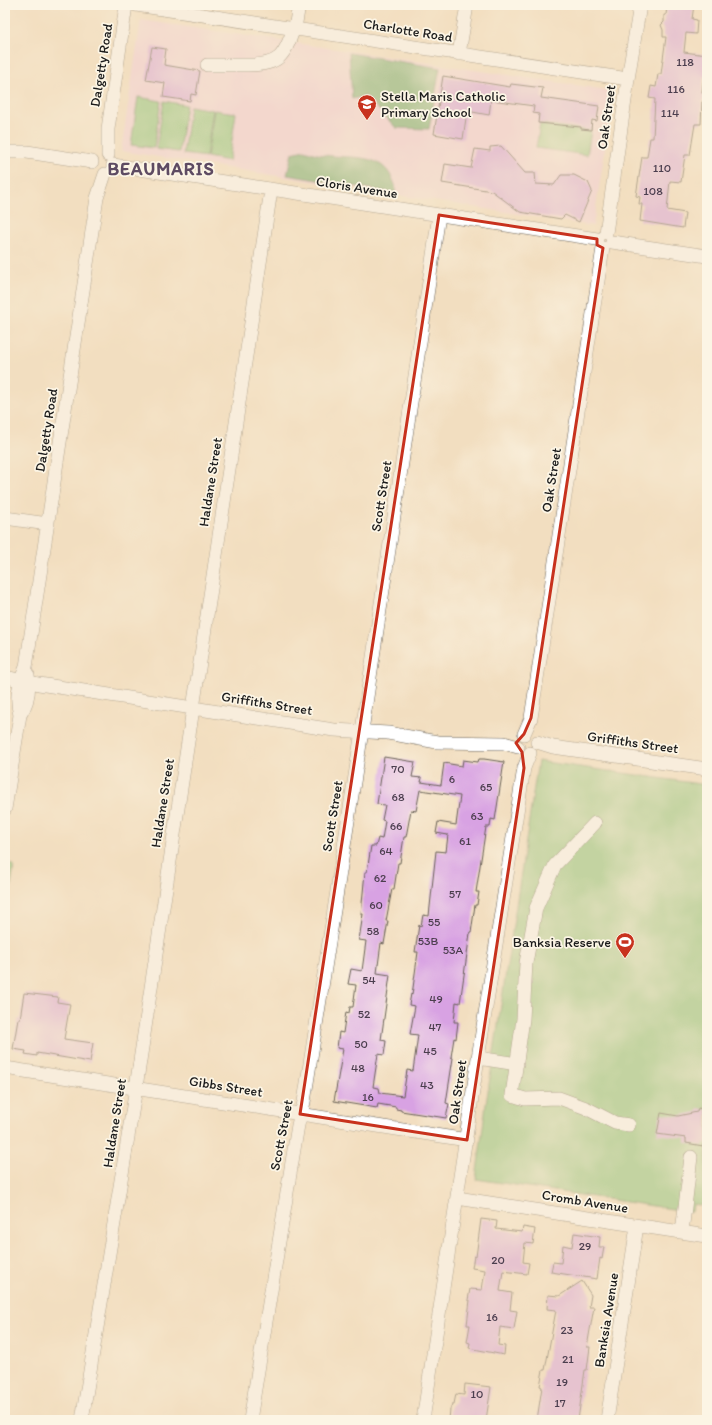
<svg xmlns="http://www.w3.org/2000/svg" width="712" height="1425" font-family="Itim,sans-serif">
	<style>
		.built { fill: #f3cfde }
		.green { fill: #8ac67c; stroke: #53714c }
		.forest { fill: #6fab6c; stroke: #466444 }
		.building { fill: #d8a2e3; fill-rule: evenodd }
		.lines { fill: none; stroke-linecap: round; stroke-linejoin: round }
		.minor-casing { stroke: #676055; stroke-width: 14 }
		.minor { stroke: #fff; stroke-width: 13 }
		.marked { fill: none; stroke: #c8321e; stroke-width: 3; stroke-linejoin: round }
		.labels { text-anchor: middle; stroke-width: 3.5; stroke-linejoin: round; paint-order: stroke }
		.number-label { font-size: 12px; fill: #4b3e4e }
		.street-label { font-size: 14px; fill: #1c1c1c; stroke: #fcf5e5 }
		.poi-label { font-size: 14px; fill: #1c1c1c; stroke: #fcf5e5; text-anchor: start }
		.district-label { font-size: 18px; font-weight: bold; letter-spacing: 1px; fill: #5e4b62; stroke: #fcf5e5 }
	</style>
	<rect width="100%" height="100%" fill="#fcf5e5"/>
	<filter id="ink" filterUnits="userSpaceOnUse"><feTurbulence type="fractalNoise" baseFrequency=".025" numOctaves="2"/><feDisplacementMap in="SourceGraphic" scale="8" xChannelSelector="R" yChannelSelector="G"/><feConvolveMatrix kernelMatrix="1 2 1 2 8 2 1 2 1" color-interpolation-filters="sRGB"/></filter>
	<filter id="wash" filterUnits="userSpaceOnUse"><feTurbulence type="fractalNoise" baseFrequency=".012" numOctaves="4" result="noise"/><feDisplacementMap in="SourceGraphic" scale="16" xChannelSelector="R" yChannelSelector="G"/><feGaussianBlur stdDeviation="0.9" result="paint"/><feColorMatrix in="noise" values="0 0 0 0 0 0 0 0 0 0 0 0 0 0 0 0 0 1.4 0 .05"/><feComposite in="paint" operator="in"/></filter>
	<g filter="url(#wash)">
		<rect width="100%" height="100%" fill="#f2dec0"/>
		<!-- built -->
		<path class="built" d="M141,20l473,71 -21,135 -472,-75z"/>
		<!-- green -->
		<path class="green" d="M138,97l23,4 -7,47 -23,-3z
			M164,101l22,4 -7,47 -23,-3z
			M190,106l23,4 -7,47 -23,-3z
			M214,110l22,3 -7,48 -22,-4z
			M540,124l51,7 -4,24 -51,-7z
			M538,761l169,24v421l-14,-2 -1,8 -216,-33 10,-75z
			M5,864l9,1 -4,27 -5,-1z"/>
		<!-- forest -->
		<path class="forest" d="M349,53l91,15 -11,61 -33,-1 -30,-32 -14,3z
			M304,150c7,2 14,5 21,5 24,4 55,-3 67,23 3,6 4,9 3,15l-108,-18 5,-22z"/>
		<g id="blocks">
			<!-- building -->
			<path class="building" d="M667,5h27l-2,14 5,1 -1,14 -10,-1 -2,19 23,3 -1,22h-2l-2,15 2,3v5l-2,2 -1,22h-6l-5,31h-5l-4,27 -11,-1 -3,29 18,3 -2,15 -43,-7 2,-17h-3l1,-7 -4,-1 6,-39h5l3,-19h3l2,-39 -6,-1 2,-12 5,1 2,-13h3l5,-37h-3v-7l-2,-5 3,-3v-7h2z
				M152,47l14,2 -2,16 36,6 -4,24 -5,-1 -1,7 -27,-4 2,-14 -19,-3z
				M443,76l67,11 1,-3 32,4 -2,10 58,8 -2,15 -5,-1 -1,10 -10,-1v-2l-43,-4 1,-9 -6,-1 1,-7 -43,-6 -2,15 -22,-4 -4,28 -29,-5z
				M501,146l24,27h10l1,11 18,1 7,-10h13l14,7 4,9 -13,31 -14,-7 -4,4 -41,-7 -28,-21 -50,-8 3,-19 26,4 4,-19 15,2v-4z
				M384,757l31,5 -3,15 10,1 -1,4 20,3 3,-22 18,3 1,-6 15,2 1,-3h5l20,3 -9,58 -4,-1 -1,8h-4l-10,65h3l-2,13h-2l-4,28h-1l-10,70 -4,-1 -2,20h4l-2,17 -2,-1 -3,19 2,1 -7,45 3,1 -3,14 -45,-7v-1l-5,-1v-2l-18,-3 -1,4 -43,-7 9,-52 -6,-1 2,-16 4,1 3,-21 3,1 1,-6h3l3,-22 -8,-1 3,-15 11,2 4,-30 -7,-1 4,-26h-2l4,-42h2l4,-26h5l2,-8 4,1 3,-18 -3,-1 3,-15 -8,-1zM420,790l40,6 -4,29 -18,-3 -2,11 12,2 -2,17 -10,-1 -7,65 -6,-1 -2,11 -2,-1 -4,27h3l-6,43 -1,-1 -2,11 6,1 -5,28 8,1 -5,36 -6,-1 -4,26 -23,-3 -1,-5 -6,-1 5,-33 6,1 2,-14 -5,-1 9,-65 -13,-2 4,-30 3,1 4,-23h-2l6,-32h2l4,-26h2l4,-26h2l5,-27 5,1z
				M24,993l34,4 -1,5 13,2 -6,35 29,4 -3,19 -53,-9v3l-12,-2 1,-3 -13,-2 5,-30h2z
				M698,1108l9,2v34l-3,-1 -1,3 -17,-3v-5l-29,-4 4,-21 17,3 19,-4z
				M481,1219l16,2 -1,8 26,3 1,-5 12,2 -2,15 -8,-1 -2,19 6,1 -2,11 -24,-3 -3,20 12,2 -2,17 7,1 -3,18 -14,-2 -2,18 7,1 -1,9 -35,-7 1,-5 -3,-1 3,-17h-3l3,-25h-2l2,-11 12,1 3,-20 -13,-2 2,-12 2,1z
				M574,1233l26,4 -1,10h5l-2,12 -2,-1 -3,21 -46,-7 2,-10 8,1 2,-18 9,2z
				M582,1281l9,14 -2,12h5l-7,40h3l-3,23h-2l-7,50h-41l5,-33 -2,-1 3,-16h2l11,-60 -9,-1 1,-14 11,1z
				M465,1384l26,3 -5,33h-37l1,-11 2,-5h2l2,-10 8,1z"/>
		</g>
	</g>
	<g filter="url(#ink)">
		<use href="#blocks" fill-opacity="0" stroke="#676055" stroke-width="1"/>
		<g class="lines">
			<!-- minor casing -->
			<g class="minor-casing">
				<path id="minor" d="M136,5l492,74
					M295,28l4,-23
					M459,54l8,-49
					M207,65c13,0 27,0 41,0 31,0 36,-8 46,-37
					M5,152h22l65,10
					M108,155v-26l18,-124
					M113,165l484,74
					M606,233l22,-154 12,-74
					M612,242l95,14
					M5,518l43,6
					M5,677l34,7 295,46 54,3 49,9 67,1 14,4
					M20,715c-5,-18 -1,-31 6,-48l71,-469 8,-24
					M524,734l7,-16 72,-470
					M537,742l16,5 154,22
					M5,809l15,-94c8,-12 10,-26 8,-40
					M595,823l-40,42 -19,43 -10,55 -3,56 -11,76 13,4 34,-1 27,10 29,15 14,2
					M478,1058l39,6
					M5,1068l462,72
					M457,1198l250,38
					M682,1232l9,-75
					M82,1420l53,-326 136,-904
					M250,1420l48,-295 6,-23 56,-358 79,-529
					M423,1420l55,-362 46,-290 6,-15
					M607,1420l30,-194"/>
			</g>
			<!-- minor -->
			<use href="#minor" class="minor"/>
		</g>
	</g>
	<!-- marked area -->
	<path d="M0 0H712V1425H0ZM439,215l158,24v6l6,3 -72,470 -7,16 -8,9 6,9 2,16 -57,372 -167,-26z" fill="#f2dec0" fill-opacity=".55" fill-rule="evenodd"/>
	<path class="marked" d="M439,215l158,24v6l6,3 -72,470 -7,16 -8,9 6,9 2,16 -57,372 -167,-26z"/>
	<!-- icons -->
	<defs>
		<g id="school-pin" transform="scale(1)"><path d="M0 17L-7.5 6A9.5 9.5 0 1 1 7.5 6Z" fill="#c8321e" stroke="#fcf5e5"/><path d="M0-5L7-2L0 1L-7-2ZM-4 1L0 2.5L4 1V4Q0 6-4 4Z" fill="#fff"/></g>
		<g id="stadium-pin" transform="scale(1)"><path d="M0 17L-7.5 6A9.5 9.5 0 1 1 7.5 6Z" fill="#c8321e" stroke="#fcf5e5"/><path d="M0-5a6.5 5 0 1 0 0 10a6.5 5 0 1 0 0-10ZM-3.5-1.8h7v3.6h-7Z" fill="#fff"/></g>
	</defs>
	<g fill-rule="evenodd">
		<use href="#school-pin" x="367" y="104"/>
		<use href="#stadium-pin" x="625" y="942"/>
	</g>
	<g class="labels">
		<!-- number labels -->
		<g class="number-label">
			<text x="685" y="66">118</text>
			<text x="676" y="93">116</text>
			<text x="670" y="117">114</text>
			<text x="662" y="172">110</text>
			<text x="653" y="195">108</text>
			<text x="398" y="773">70</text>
			<text x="452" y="783">6</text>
			<text x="486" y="791">65</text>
			<text x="398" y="801">68</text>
			<text x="477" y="820">63</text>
			<text x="396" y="830">66</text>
			<text x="465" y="845">61</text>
			<text x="386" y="855">64</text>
			<text x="380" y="882">62</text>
			<text x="455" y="898">57</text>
			<text x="376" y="909">60</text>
			<text x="434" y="926">55</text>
			<text x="373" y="935">58</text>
			<text x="428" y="945">53B</text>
			<text x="453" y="954">53A</text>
			<text x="369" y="984">54</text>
			<text x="436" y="1003">49</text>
			<text x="364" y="1018">52</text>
			<text x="435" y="1031">47</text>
			<text x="361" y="1048">50</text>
			<text x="430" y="1055">45</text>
			<text x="358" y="1072">48</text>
			<text x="427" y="1089">43</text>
			<text x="368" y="1101">16</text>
			<text x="585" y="1250">29</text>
			<text x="498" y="1264">20</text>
			<text x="492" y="1321">16</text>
			<text x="567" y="1334">23</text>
			<text x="568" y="1363">21</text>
			<text x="562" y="1386">19</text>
			<text x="477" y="1398">10</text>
			<text x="560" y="1407">17</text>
		</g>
		<!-- street labels -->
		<g class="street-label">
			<text transform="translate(408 30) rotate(9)" y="5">Charlotte Road</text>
			<text transform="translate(101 65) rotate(-81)" y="5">Dalgetty Road</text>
			<text transform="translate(606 117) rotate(-82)" y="5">Oak Street</text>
			<text transform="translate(357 187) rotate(9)" y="5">Cloris Avenue</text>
			<text transform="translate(46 430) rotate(-81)" y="5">Dalgetty Road</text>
			<text transform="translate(551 480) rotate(-81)" y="5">Oak Street</text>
			<text transform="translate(210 482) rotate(-81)" y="5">Haldane Street</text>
			<text transform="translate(381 496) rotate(-81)" y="5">Scott Street</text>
			<text transform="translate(267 703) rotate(9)" y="5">Griffiths Street</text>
			<text transform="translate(633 742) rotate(8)" y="5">Griffiths Street</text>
			<text transform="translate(162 803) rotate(-81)" y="5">Haldane Street</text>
			<text transform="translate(332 816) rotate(-81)" y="5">Scott Street</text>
			<text transform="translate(226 1086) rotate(9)" y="5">Gibbs Street</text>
			<text transform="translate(457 1092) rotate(-82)" y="5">Oak Street</text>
			<text transform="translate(114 1123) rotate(-81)" y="5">Haldane Street</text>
			<text transform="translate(281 1135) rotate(-79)" y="5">Scott Street</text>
			<text transform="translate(585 1201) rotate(9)" y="5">Cromb Avenue</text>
			<text transform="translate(606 1320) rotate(-81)" y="5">Banksia Avenue</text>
		</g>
		<!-- poi labels -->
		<g class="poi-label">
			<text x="381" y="101">Stella Maris Catholic<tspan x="381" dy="16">Primary School</tspan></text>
			<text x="611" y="947" text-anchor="end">Banksia Reserve</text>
		</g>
		<!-- district labels -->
		<g class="district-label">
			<text x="161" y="175">BEAUMARIS</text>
		</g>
	</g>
	<!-- margin -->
	<rect width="712" height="1425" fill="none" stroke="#fcf5e5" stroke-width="20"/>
</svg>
